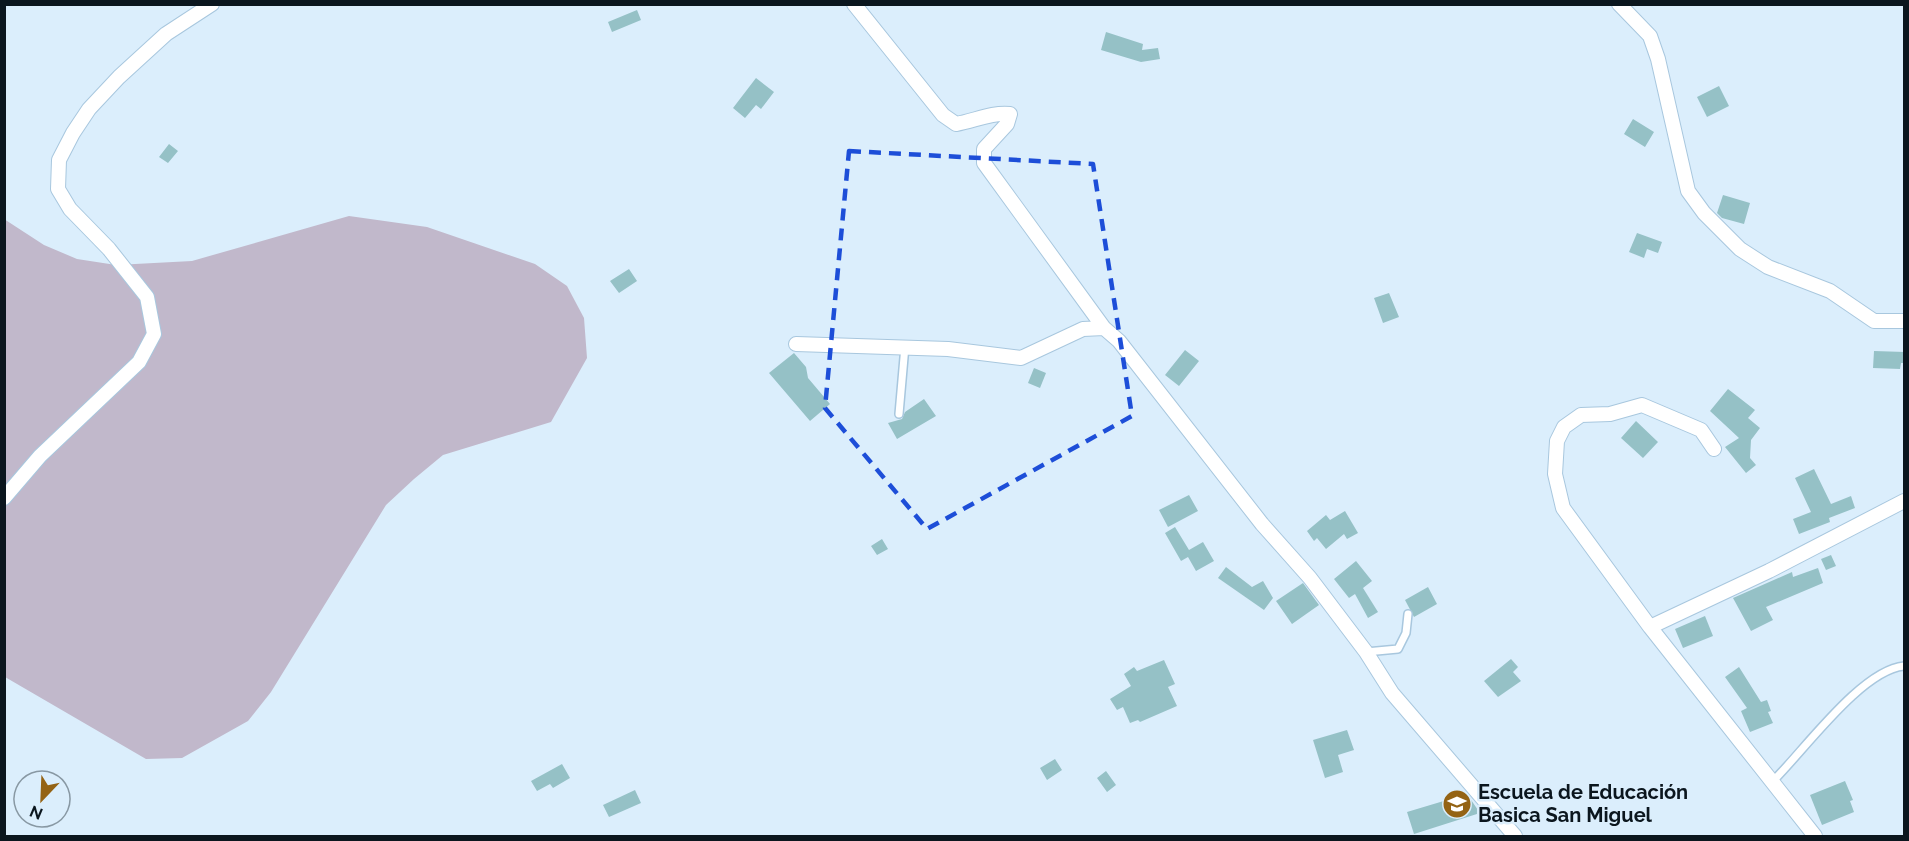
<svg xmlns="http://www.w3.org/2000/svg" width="1909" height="841" font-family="Raleway,sans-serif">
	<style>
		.green { fill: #c1b8cb }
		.building { fill: #95c1c6 }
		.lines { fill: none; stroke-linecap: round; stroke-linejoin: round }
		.lane-casing { stroke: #a8c7de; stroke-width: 10 }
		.street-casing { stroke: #a8c7de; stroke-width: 16 }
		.lane { stroke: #fff; stroke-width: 7 }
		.street { stroke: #fff; stroke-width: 14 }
		.marked { fill: none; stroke: #1d4ed8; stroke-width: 4.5; stroke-dasharray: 12 8; stroke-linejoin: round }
		.labels { text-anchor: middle; stroke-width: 5; stroke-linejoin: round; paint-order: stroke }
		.poi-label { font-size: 20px; font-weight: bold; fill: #0b161e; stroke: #dbeefc; text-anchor: start }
	</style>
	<rect width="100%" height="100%" fill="#dbeefc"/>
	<!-- green -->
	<path class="green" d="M349,216l78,11 108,37 32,22 17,32 3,40 -36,64 -108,33 -29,24 -28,26 -115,187 -23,29 -66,37 -36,1 -141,-82 -1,-458 40,26 33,14 39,6 76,-4z"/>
	<!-- building -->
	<path class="building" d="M637,10l4,10 -29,12 -4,-10z
		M1106,32l37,12 -1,6 16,-2 2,11 -19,3 -40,-12z
		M756,78l18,14 -13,17 -5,-4 -11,13 -12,-10z
		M1719,86l10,20 -22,11 -10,-20z
		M1633,119l21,13 -9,15 -21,-13z
		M169,144l9,7 -10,12 -9,-6z
		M1723,195l27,8 -6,21 -22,-6 -5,-5z
		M1637,233l25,9 -4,11 -11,-4 -3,9 -15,-6z
		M629,269l8,12 -18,12 -9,-12z
		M1389,293l10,24 -16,6 -9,-25z
		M1185,350l14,11 -20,25 -14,-11z
		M1874,351l31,1v11h-4l-1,6 -27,-1z
		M794,353l12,14 2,11 22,26 -20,17 -41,-48z
		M1034,368l12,5 -6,15 -12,-5z
		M1728,389l27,21 -7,8 12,10 -9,12 -1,18 6,7 -10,8 -21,-26 14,-9 -29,-27z
		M924,399l12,17 -39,23 -9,-16 14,-4 3,-7z
		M1636,421l22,21 -15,16 -22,-20z
		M1814,469l17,35 20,-8 4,12 -26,10 1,4 -31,12 -6,-15 18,-7 -16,-34z
		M1189,495l9,16 -30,16 -9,-17z
		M1345,511l13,22 -11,6 -3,-5 -18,15 -9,-11 -3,3 -7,-10 19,-16 4,5z
		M1175,527l14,23 14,-8 11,19 -18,10 -8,-14 -7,4 -16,-28z
		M882,539l6,10 -11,6 -6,-9z
		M1831,555l5,11 -10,4 -5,-11z
		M1356,561l16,20 -9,7 15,24 -10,6 -13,-24 -6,4 -15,-19z
		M1226,567l26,20 11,-6 10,17 -9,12 -46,-32z
		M1818,568l5,15 -57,24 7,13 -22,11 -18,-33 59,-26 1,5z
		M1303,583l16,22 -27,19 -16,-23z
		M1428,587l9,17 -23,13 -9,-17z
		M1705,616l8,20 -30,12 -8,-19z
		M1511,659l7,8 -5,5 8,9 -23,16 -14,-16z
		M1164,660l11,24 -7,3 9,19 -37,16 -2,-2 -8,3 -7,-16 -6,3 -7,-11 21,-13 -7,-12 10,-7 3,4z
		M1739,667l22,35 6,-2 4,11 -3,1 5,11 -23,9 -9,-21 6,-3 -22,-31z
		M1347,730l7,20 -16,5 5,17 -18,6 -12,-38z
		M1055,759l7,11 -15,10 -7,-12z
		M562,764l8,14 -17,10 -3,-4 -13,7 -6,-10z
		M1106,771l10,14 -9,7 -10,-14z
		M1845,781l8,19 -3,1 4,11 -32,13 -12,-30z
		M635,790l6,13 -32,14 -6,-12z
		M1467,794l13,19 -66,21 -7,-22z"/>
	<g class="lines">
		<!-- lane casing -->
		<g class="lane-casing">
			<path id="lane" d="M899,414l6,-68
				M1366,652l32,-3 8,-16 2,-19
				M1772,782c31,-30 89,-112 132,-116"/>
		</g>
		<!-- street casing -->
		<g class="street-casing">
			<path id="street" d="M854,4l89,111 13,9c18,-3 36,-12 54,-10l-3,10 -23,25v14l120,165
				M1619,4l31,32 8,23 30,132 16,22 36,36 28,18 62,24 44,30h30
				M796,344l152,5 73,9 62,-29 21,-1 15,13 143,183 48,54 56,74 26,41 123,143
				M4,498l36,-42 99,-94 15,-28 -7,-37 -38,-48 -39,-40 -12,-20 1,-29 14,-27 16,-24 30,-32 47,-43 46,-30
				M1650,627l-87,-119 -8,-34 2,-33 7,-14 17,-12 29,-1 32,-9 59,25 13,19
				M1815,836l-165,-209 119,-56 135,-70"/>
		</g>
		<!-- lane -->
		<use href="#lane" class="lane"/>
		<!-- street -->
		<use href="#street" class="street"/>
	</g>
	<!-- marked area -->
	<path class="marked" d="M849,151l244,13 39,252 -205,113 -102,-121z"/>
	<!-- icons -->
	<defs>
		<g id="school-disc" transform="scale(1.5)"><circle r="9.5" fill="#946314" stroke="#dbeefc"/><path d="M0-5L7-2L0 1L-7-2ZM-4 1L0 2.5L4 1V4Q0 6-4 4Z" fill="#fff"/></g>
	</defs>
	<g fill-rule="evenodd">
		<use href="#school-disc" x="1457" y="804"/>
	</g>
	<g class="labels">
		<!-- poi labels -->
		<g class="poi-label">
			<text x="1478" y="799">Escuela de Educación<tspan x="1478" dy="23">Basica San Miguel</tspan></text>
		</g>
	</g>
	<!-- border -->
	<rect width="1909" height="841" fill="none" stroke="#0b161e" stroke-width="12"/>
	<!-- north arrow -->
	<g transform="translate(42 799) rotate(203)"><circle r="28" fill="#dbeefc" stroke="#8898a3" stroke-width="1.5"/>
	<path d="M0-4.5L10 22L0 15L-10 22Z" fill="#946314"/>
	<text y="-9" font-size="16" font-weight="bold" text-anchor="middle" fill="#0b161e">N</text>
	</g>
</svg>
